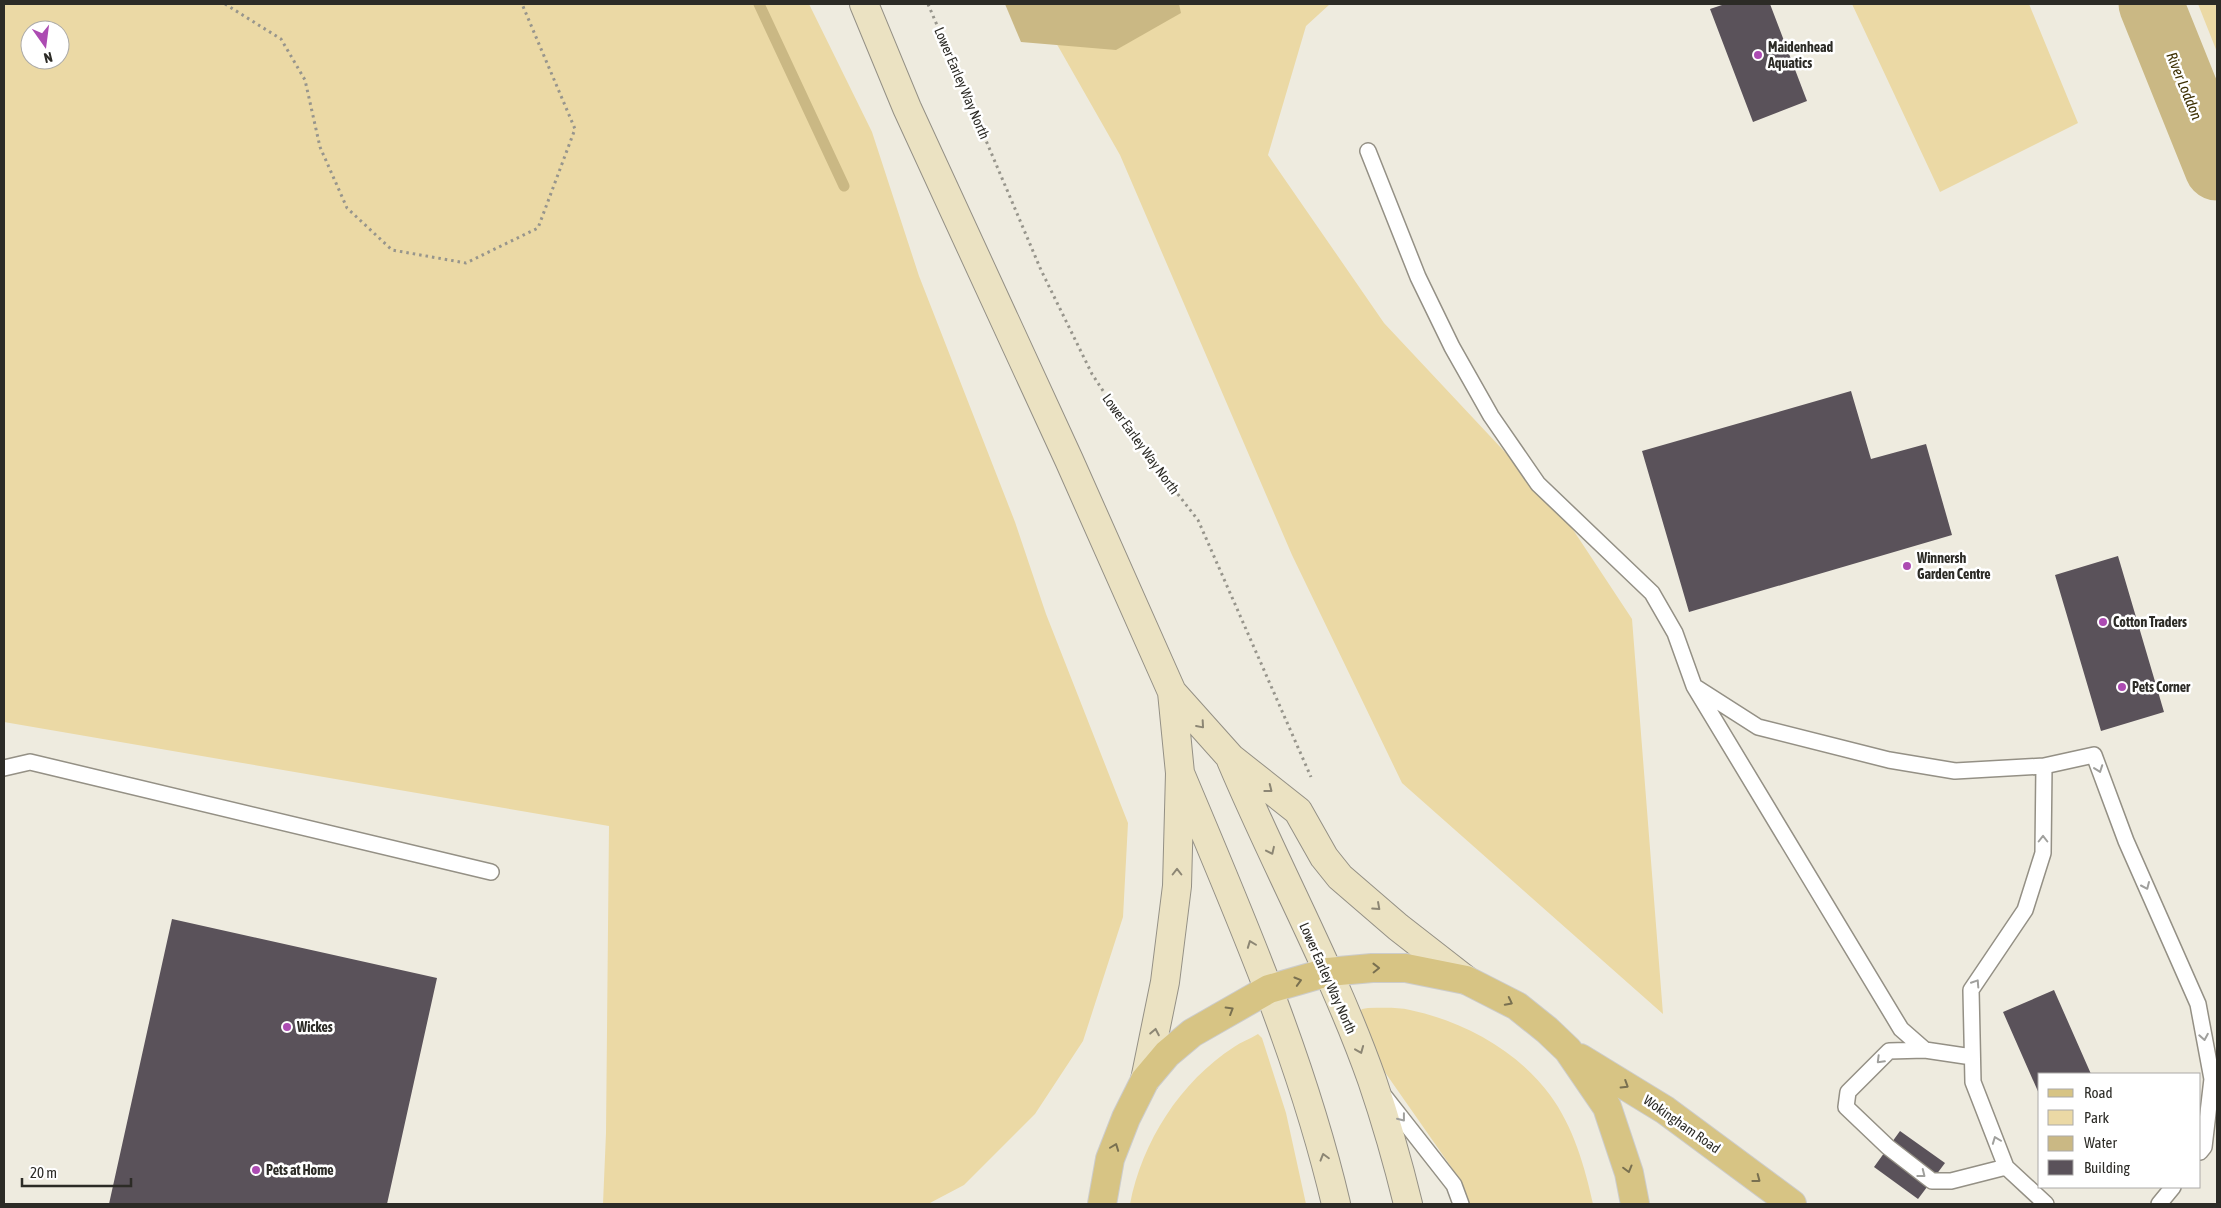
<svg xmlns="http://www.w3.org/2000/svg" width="2221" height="1208" font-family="'Asap Condensed',sans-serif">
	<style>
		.green { fill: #ebd9a5; fill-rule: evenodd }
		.water { fill: #cab884 }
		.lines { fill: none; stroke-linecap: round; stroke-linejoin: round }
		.stream { stroke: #cab884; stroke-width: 11 }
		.river { stroke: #cab884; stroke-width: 65 }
		.building { fill: #5a525a }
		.service-casing { stroke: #949085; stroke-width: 18 }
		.secondary-casing { stroke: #949085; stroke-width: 30 }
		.primary-casing { stroke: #cccccb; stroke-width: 30 }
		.path { stroke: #97958c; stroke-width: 3; stroke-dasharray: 2.5 4; stroke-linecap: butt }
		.service { stroke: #fff; stroke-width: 15 }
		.secondary { stroke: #ebe2c2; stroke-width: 28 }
		.primary { stroke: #d7c484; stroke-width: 28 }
		.oneway { stroke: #8c8674 }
		.oneway2 { stroke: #a0a09d }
		.oneway3 { stroke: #797050 }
		.poi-dot { fill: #ac4bb2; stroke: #fff; stroke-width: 2 }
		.labels { text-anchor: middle; stroke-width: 5; stroke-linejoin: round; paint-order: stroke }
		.poi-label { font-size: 14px; font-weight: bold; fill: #2c2b26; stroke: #fff; text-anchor: start }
		.street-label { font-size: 14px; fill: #2c2b26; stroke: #fff }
		.water-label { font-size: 15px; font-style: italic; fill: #3e3104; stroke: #fff }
	</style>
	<rect width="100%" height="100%" fill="#eeebdf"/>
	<!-- green -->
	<path class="green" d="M4,4h805l63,128 47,144 96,246 31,92 82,209 -5,94 -40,124 -48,73 -71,71 -36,19h-325l3,-71 3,-307 -605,-104zM30,30h30v30h-30z
		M1034,4h296l-24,22 -38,129 116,168 178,190 70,106 31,395 -261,-231 -110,-228 -172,-400z
		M1852,4h177l49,119 -138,69z
		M2198,4h19v48z
		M1368,1008c14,0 29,-1 42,2 53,11 108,41 140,85 23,31 35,72 43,109h-125l-7,-23 -86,-123 -15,-46 2,-3z
		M1258,1034l4,4 24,75 20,91h-176c12,-62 50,-122 104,-157 7,-5 16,-8 24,-13z"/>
	<!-- water -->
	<path class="water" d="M1005,4h174l2,9 -65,37 -95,-8z"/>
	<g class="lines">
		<!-- stream -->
		<path class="stream" d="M759,4l85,182"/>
		<!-- river -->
		<path class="river" d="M2151,4l66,164"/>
	</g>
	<!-- building -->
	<path class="building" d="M1725,4h45l37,97 -54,21 -43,-113z
		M1851,391l20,68 55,-15 26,91 -263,77 -47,-161z
		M2118,556l46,156 -63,19 -46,-156z
		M172,919l265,59 -50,226h-278z
		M2054,990l37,84h-51v22l-37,-84z
		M1900,1131l45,32 -27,36 -44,-32z"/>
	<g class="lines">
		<!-- service casing -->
		<g class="service-casing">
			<path id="service" d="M1368,151l50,126 34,70 39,69 47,68 114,109 23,40 19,53 207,343 24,21 47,7
				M1697,688l61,39 131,33 66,11 89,-5 50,-11 32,86 72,163 14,75 -8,68 -4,5
				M2044,766l-1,87 -18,57 -54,80 2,92 33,85 40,37
				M4,768l26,-6 461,110
				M1925,1050l-36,1 -41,41 -2,15 42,40 44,34h19l55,-14
				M1385,1097l69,88 7,19
				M2159,1204l14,-17"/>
		</g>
		<!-- secondary casing -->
		<g class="secondary-casing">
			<path id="secondary" d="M864,4l43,104 162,352 103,232 59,66 67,53 26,46 16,20 58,50 68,53
				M1231,760c45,107 102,210 141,320 14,41 26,83 36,124
				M1180,773c59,141 121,282 156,431
				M1145,1080l20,-98 12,-96 3,-113 -8,-81"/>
		</g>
		<!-- primary casing -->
		<g class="primary-casing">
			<path id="primary" d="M1580,1058l85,52 127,94
				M1102,1204l8,-45 16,-41 19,-38 22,-26 25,-21 77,-44 59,-17 44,-4h34l60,12 51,26 30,24 21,20 39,57 22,66 6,31"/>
		</g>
		<!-- path -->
		<path class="path" d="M225,4l56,35 24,41 15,67 27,61 45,42 74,13 72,-35 37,-99 -53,-125
			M928,4l113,266 51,104 42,64 64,82 113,257"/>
		<!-- service -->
		<use href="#service" class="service"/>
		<!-- secondary -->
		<use href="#secondary" class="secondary"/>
		<!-- primary -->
		<use href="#primary" class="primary"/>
	</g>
	<!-- one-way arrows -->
	<defs><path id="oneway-chevron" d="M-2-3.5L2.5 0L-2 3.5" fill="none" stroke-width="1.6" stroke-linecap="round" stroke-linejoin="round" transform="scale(1.25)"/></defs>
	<g class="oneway">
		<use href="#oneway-chevron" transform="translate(1201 725) rotate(49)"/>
		<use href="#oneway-chevron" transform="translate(1269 789) rotate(38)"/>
		<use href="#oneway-chevron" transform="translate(1271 851) rotate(65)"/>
		<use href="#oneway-chevron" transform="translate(1177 872) rotate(-90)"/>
		<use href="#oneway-chevron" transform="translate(1377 907) rotate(42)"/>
		<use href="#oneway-chevron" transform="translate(1251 944) rotate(-111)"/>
		<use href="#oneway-chevron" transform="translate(1155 1032) rotate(-79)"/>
		<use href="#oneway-chevron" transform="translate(1360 1050) rotate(68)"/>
		<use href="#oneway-chevron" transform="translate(1324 1157) rotate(-106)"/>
	</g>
	<g class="oneway2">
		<use href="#oneway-chevron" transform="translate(2099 769) rotate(70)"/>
		<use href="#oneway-chevron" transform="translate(2043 839) rotate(-90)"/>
		<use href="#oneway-chevron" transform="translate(2146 886) rotate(66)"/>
		<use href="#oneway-chevron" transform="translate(1976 983) rotate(-57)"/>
		<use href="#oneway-chevron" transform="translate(2204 1037) rotate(80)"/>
		<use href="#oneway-chevron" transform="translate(1880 1060) rotate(135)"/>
		<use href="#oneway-chevron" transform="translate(1402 1118) rotate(52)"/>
		<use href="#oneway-chevron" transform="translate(1996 1140) rotate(-111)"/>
		<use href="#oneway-chevron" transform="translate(1922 1174) rotate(38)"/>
	</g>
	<g class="oneway3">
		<use href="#oneway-chevron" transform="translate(1376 968) rotate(-1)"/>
		<use href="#oneway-chevron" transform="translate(1298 981) rotate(-16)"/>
		<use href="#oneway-chevron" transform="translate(1509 1002) rotate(27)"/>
		<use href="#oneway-chevron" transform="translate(1230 1010) rotate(-31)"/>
		<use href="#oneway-chevron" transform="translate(1625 1085) rotate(32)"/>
		<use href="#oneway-chevron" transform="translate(1115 1147) rotate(-69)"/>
		<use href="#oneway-chevron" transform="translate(1628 1169) rotate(75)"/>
		<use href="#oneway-chevron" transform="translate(1757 1179) rotate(37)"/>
	</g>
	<!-- markers -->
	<g class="poi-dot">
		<circle cx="1758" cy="55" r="5"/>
		<circle cx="1907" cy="566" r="5"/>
		<circle cx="2103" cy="622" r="5"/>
		<circle cx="2122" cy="687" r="5"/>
		<circle cx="287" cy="1027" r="5"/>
		<circle cx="256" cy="1170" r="5"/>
	</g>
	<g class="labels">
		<!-- poi labels -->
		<g class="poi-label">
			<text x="1768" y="52">Maidenhead<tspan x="1768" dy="16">Aquatics</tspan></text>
			<text x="1917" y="563">Winnersh<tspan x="1917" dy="16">Garden Centre</tspan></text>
			<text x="2113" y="627">Cotton Traders</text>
			<text x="2132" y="692">Pets Corner</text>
			<text x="297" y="1032">Wickes</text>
			<text x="266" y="1175">Pets at Home</text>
		</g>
		<!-- street labels -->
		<g class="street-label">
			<text transform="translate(962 83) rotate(67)" y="5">Lower Earley Way North</text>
			<text transform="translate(1141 444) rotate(54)" y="5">Lower Earley Way North</text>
			<text transform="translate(1328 978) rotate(66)" y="5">Lower Earley Way North</text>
			<text transform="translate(1682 1124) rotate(35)" y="5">Wokingham Road</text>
		</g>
		<!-- water labels -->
		<g class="water-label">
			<text transform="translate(2184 86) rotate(68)" y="5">River Loddon</text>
		</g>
	</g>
	<!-- border -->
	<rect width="2221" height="1208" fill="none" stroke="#2c2b26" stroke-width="10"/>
	<!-- legend -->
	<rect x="2038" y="1073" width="162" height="115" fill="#ffffff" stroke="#abaaa8"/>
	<rect x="2048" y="1089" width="25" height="8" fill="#d7c484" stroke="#abaaa8"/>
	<text x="2084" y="1098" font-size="15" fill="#2c2b26">Road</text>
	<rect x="2048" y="1110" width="25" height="15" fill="#ebd9a5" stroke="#abaaa8"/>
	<text x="2084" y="1123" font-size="15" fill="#2c2b26">Park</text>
	<rect x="2048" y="1136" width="25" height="15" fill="#cab884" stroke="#abaaa8"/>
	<text x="2084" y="1148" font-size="15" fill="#2c2b26">Water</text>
	<rect x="2048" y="1160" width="25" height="15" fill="#5a525a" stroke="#abaaa8"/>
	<text x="2084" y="1173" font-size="15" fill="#2c2b26">Building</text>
	<!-- north arrow -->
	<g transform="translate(45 45) rotate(166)"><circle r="24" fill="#ffffff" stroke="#abaaa8"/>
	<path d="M0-4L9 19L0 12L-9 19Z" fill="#ac4bb2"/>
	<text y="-8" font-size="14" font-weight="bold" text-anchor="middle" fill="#2c2b26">N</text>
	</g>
	<!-- scale -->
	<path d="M22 1178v8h109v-8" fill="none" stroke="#2c2b26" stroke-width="2.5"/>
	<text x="30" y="1178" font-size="15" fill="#2c2b26" stroke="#ffffff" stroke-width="4" paint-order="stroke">20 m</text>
</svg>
